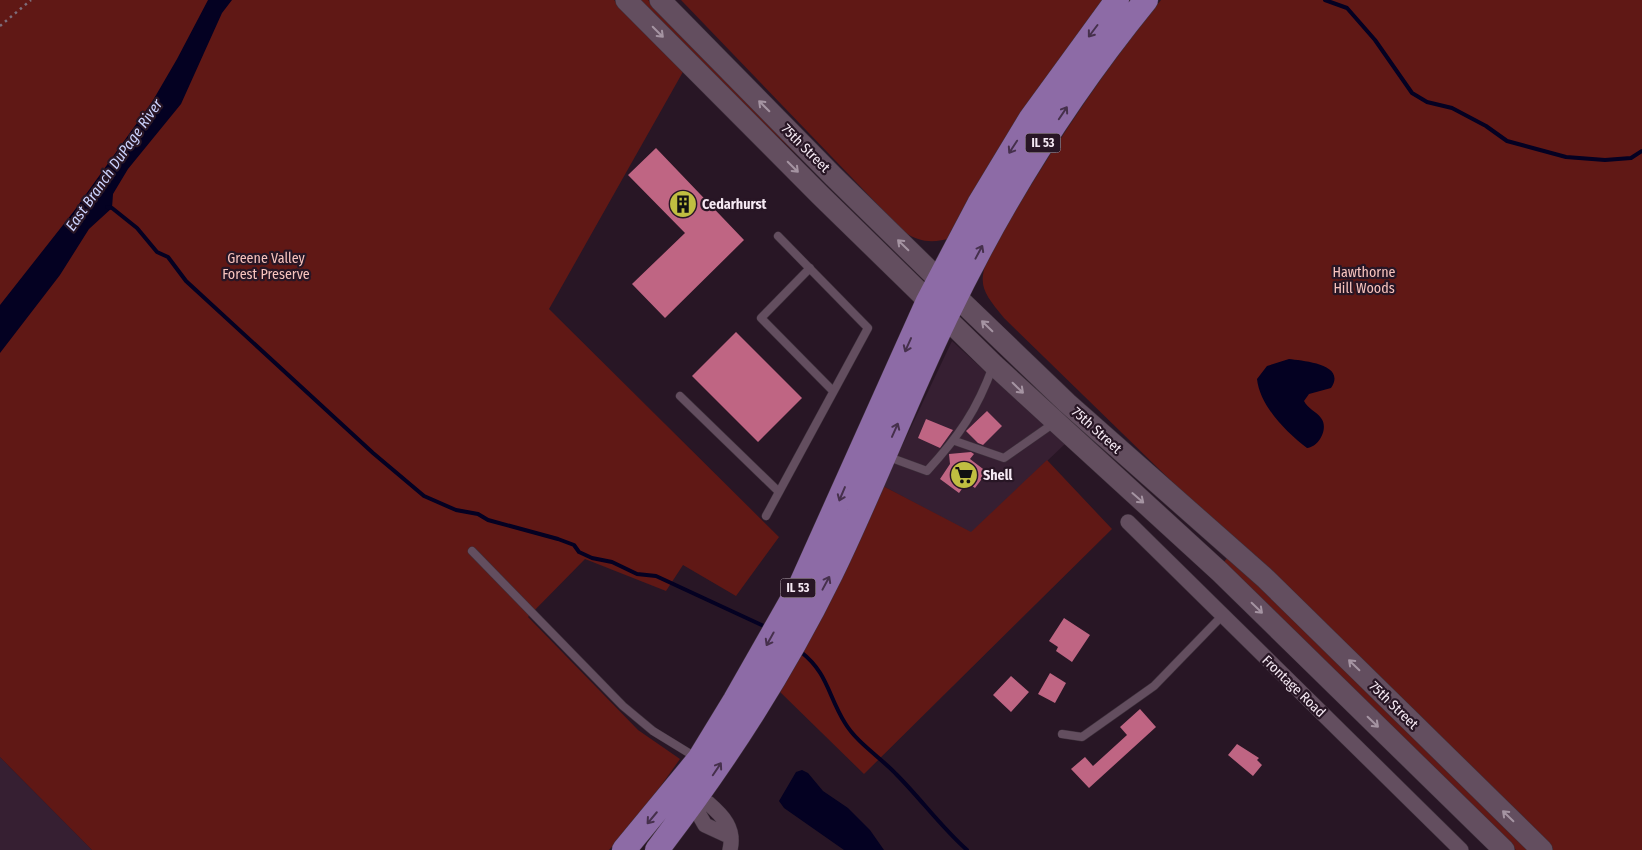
<svg xmlns="http://www.w3.org/2000/svg" width="1642" height="850" font-family="'Fira Sans Condensed',sans-serif">
	<style>
		.built { fill: #361f32 }
		.green { fill: #601815 }
		.water { fill: #040122 }
		.lines { fill: none; stroke-linecap: round; stroke-linejoin: round }
		.stream { stroke: #040122; stroke-width: 4 }
		.building { fill: #bf6583 }
		.lane-casing { stroke: #3e313c; stroke-width: 9 }
		.street-casing { stroke: #3e313c; stroke-width: 16 }
		.secondary-casing { stroke: #3e313c; stroke-width: 22 }
		.primary-casing { stroke: #3e313c; stroke-width: 25 }
		.path { stroke: #7d6d7a; stroke-width: 2.5; stroke-dasharray: 2.5 4; stroke-linecap: butt }
		.lane { stroke: #634e5f; stroke-width: 8 }
		.street { stroke: #634e5f; stroke-width: 15 }
		.secondary { stroke: #634e5f; stroke-width: 21 }
		.primary { stroke: #8d6ba6; stroke-width: 24 }
		.oneway { stroke: #46304c }
		.oneway2 { stroke: #a594a2 }
		.labels { text-anchor: middle; stroke-width: 4.5; stroke-linejoin: round; paint-order: stroke }
		.shield { fill: #281625; stroke: #b8aab5; stroke-width: 1 }
		.shield-label { font-size: 12px; font-weight: bold; fill: #f5e9f3 }
		.street-label { font-size: 14px; fill: #f5e9f3; stroke: #281625 }
		.poi-label { font-size: 14px; font-weight: bold; fill: #f5e9f3; stroke: #281625; text-anchor: start }
		.park-label { font-size: 14px; fill: #f8c4be; stroke: #281625 }
		.water-label { font-size: 15px; font-style: italic; fill: #ccd3fe; stroke: #281625 }
	</style>
	<rect width="100%" height="100%" fill="#281625"/>
	<!-- built -->
	<path class="built" d="M952,341l113,103 -94,89 -88,-47z
		M0,757l92,93h-92z"/>
	<!-- green -->
	<path class="green" d="M0,0h614l70,70 -135,239 230,228 -43,59 -53,-31 -17,26 -81,-32 -57,58 110,113 42,29 -42,59 -29,32h-517l-92,-93z
		M638,0h10l160,162 -1,2 -83,-77z
		M681,0h426l-155,238c-19,5 -31,5 -48,-6z
		M1161,0h481v850h-92l-546,-532c-21,-26 -28,-33 -14,-65 52,-88 106,-173 171,-253z
		M1047,460l65,69 -248,245 -86,-84 105,-204 88,46z
		M1229,556l302,294h-15l-294,-286z"/>
	<!-- water -->
	<path class="water" d="M208,0h24l-10,13 -41,91 -53,65 -15,25 -1,14 -23,21 -29,46 -60,78v-48l74,-94 78,-109 25,-43z
		M1289,359c15,2 58,5 42,29l-22,6 -5,7c4,8 12,10 17,17 8,10 -2,29 -14,30 -21,-16 -47,-42 -50,-69l10,-13z
		M802,770l6,3 15,18 25,17 22,22 14,20h-40l-60,-42 -5,-7 17,-29z"/>
	<g class="lines">
		<!-- stream -->
		<path class="stream" d="M1325,0l22,8 28,32 37,53 15,9 25,6 34,18 21,15 59,16 39,3 26,-2 11,-7
			M107,207l5,1 25,20 20,24 11,5 18,24 187,172 51,43 32,14 22,4 10,6 70,19 16,6 5,7 13,6 20,4 25,12 19,2 112,52
			M801,652c27,21 27,44 44,71 12,20 35,34 51,51 25,25 45,53 71,76"/>
	</g>
	<!-- building -->
	<path class="building" d="M656,148l88,92 -79,78 -33,-34 53,-51 -57,-58z
		M736,332l66,66 -44,44 -66,-66z
		M987,411l15,15 -19,19 -5,-2 -12,-12z
		M926,419l27,11 -13,18 -22,-10z
		M971,452l3,2 -4,5 17,13 -12,16 -8,-6 -8,11 -19,-14 10,-15 -1,-10z
		M1064,618l26,17 -18,27 -16,-11 2,-4 -9,-6z
		M1050,673l16,10 -11,20 -17,-9z
		M1011,676l18,16 -18,20 -18,-17z
		M1140,709l16,18 -67,61 -18,-19 14,-12 8,9 34,-31 -7,-8z
		M1237,744l22,14 -2,2 5,5 -9,11 -25,-21z"/>
	<g class="lines">
		<!-- lane casing -->
		<g class="lane-casing">
			<path id="lane" d="M810,268l-49,50 72,73
				M680,396l99,96
				M955,441l49,17 50,-35
				M886,456l41,15c32,-35 50,-61 66,-105
				M766,516l102,-188 -90,-92
				M472,551l151,155 30,25 44,27
				M1062,734l20,3 72,-51 68,-70"/>
		</g>
		<!-- street casing -->
		<g class="street-casing">
			<path id="street" d="M1128,522l333,328
				M730,850c5,-22 -7,-34 -22,-47l-15,1 12,21 26,12"/>
		</g>
		<!-- secondary casing -->
		<g class="secondary-casing">
			<path id="secondary" d="M626,0l194,195 174,170 226,207 284,278
				M660,0l173,176 105,103 129,124 199,176 276,271"/>
		</g>
		<!-- primary casing -->
		<g class="primary-casing">
			<path id="primary" d="M624,850l75,-91 36,-59 66,-116 127,-283 51,-97 52,-86 86,-118
				M657,850c66,-86 126,-178 174,-276 41,-84 74,-172 115,-257 54,-113 121,-220 200,-317"/>
		</g>
		<!-- path -->
		<path class="path" d="M0,26l31,-26"/>
		<!-- lane -->
		<use href="#lane" class="lane"/>
		<!-- street -->
		<use href="#street" class="street"/>
		<!-- secondary -->
		<use href="#secondary" class="secondary"/>
		<!-- primary -->
		<use href="#primary" class="primary"/>
	</g>
	<!-- one-way arrows -->
	<defs><path id="oneway-shaft" d="M-6 0H5M1.5-3L5.5 0L1.5 3" fill="none" stroke-width="1.6" stroke-linecap="round" stroke-linejoin="round" transform="scale(1.25)"/></defs>
	<g class="oneway">
		<use href="#oneway-shaft" transform="translate(1093 31) rotate(127)"/>
		<use href="#oneway-shaft" transform="translate(1063 113) rotate(-56)"/>
		<use href="#oneway-shaft" transform="translate(1013 147) rotate(123)"/>
		<use href="#oneway-shaft" transform="translate(979 252) rotate(-62)"/>
		<use href="#oneway-shaft" transform="translate(908 345) rotate(114)"/>
		<use href="#oneway-shaft" transform="translate(895 430) rotate(-66)"/>
		<use href="#oneway-shaft" transform="translate(842 494) rotate(113)"/>
		<use href="#oneway-shaft" transform="translate(826 583) rotate(-62)"/>
		<use href="#oneway-shaft" transform="translate(770 639) rotate(119)"/>
		<use href="#oneway-shaft" transform="translate(717 769) rotate(-56)"/>
		<use href="#oneway-shaft" transform="translate(652 818) rotate(130)"/>
	</g>
	<g class="oneway2">
		<use href="#oneway-shaft" transform="translate(658 32) rotate(45)"/>
		<use href="#oneway-shaft" transform="translate(764 106) rotate(-135)"/>
		<use href="#oneway-shaft" transform="translate(793 167) rotate(45)"/>
		<use href="#oneway-shaft" transform="translate(903 245) rotate(-136)"/>
		<use href="#oneway-shaft" transform="translate(987 326) rotate(-136)"/>
		<use href="#oneway-shaft" transform="translate(1018 388) rotate(44)"/>
		<use href="#oneway-shaft" transform="translate(1138 498) rotate(41)"/>
		<use href="#oneway-shaft" transform="translate(1257 608) rotate(44)"/>
		<use href="#oneway-shaft" transform="translate(1354 665) rotate(-136)"/>
		<use href="#oneway-shaft" transform="translate(1373 722) rotate(44)"/>
		<use href="#oneway-shaft" transform="translate(1508 816) rotate(-136)"/>
	</g>
	<!-- icons -->
	<defs>
		<g id="building-disc" transform="scale(1.4375)"><circle r="9.5" fill="#c0be41" stroke="#281625"/><path d="M-4-6H4V6H1V3H-1V6H-4ZM-2.5-4.3h1.7v1.8h-1.7ZM.8-4.3h1.7v1.8H.8ZM-2.5-1h1.7V.8h-1.7ZM.8-1h1.7V.8H.8Z" fill="#111"/></g>
		<g id="supermarket-disc" transform="scale(1.4375)"><circle r="9.5" fill="#c0be41" stroke="#281625"/><path d="M-6-5.5h2.5l.6 2H6L4.5 2H-2.5L-4.4-4H-6ZM-1.5 3.2a1.3 1.3 0 1 0 .1 0ZM3 3.2a1.3 1.3 0 1 0 .1 0Z" fill="#111"/></g>
	</defs>
	<g fill-rule="evenodd">
		<use href="#building-disc" x="683" y="204"/>
		<use href="#supermarket-disc" x="964" y="475"/>
	</g>
	<g class="labels">
		<!-- shield labels -->
		<g class="shield">
			<rect x="1025.5" y="133.5" width="35" height="19" rx="4"/>
			<rect x="780.5" y="578.5" width="35" height="19" rx="4"/>
		</g>
		<g class="shield-label">
			<text x="1043" y="147">IL 53</text>
			<text x="798" y="592">IL 53</text>
		</g>
		<!-- street labels -->
		<g class="street-label">
			<text transform="translate(806 148) rotate(45)" y="5">75th Street</text>
			<text transform="translate(1097 430) rotate(42)" y="5">75th Street</text>
			<text transform="translate(1294 686) rotate(44)" y="5">Frontage Road</text>
			<text transform="translate(1394 705) rotate(44)" y="5">75th Street</text>
		</g>
		<!-- poi labels -->
		<g class="poi-label">
			<text x="702" y="209">Cedarhurst</text>
			<text x="983" y="480">Shell</text>
		</g>
		<!-- park labels -->
		<g class="park-label">
			<text x="266" y="263">Greene Valley<tspan x="266" dy="16">Forest Preserve</tspan></text>
			<text x="1364" y="277">Hawthorne<tspan x="1364" dy="16">Hill Woods</tspan></text>
		</g>
		<!-- water labels -->
		<g class="water-label">
			<text transform="translate(114 165) rotate(-55)" y="5">East Branch DuPage River</text>
		</g>
	</g>
</svg>
